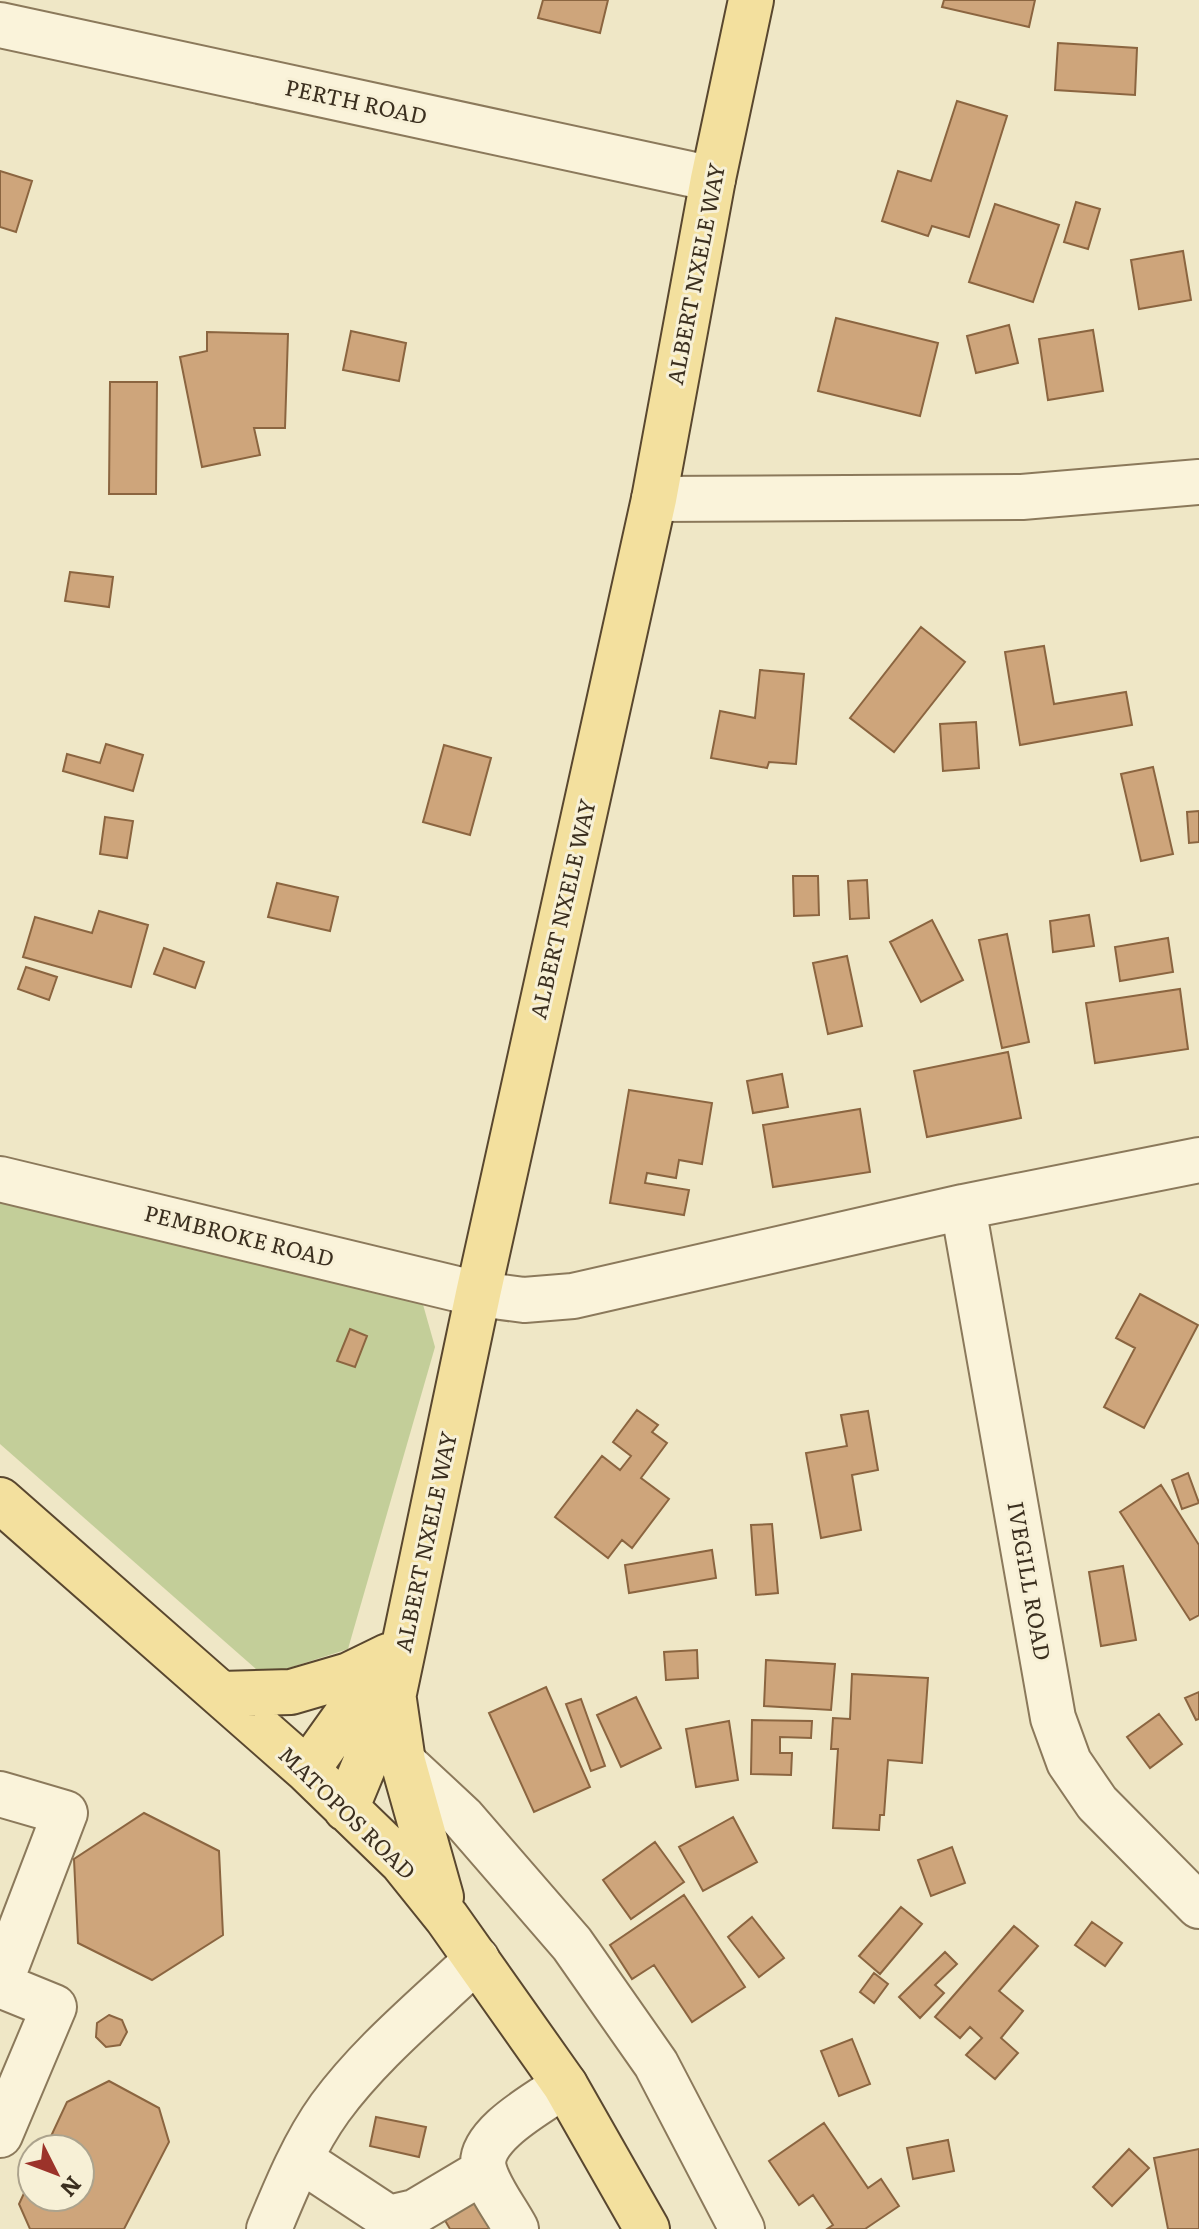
<svg xmlns="http://www.w3.org/2000/svg" width="1199" height="2229" font-family="Literata,serif">
	<style>
		.green { fill: #c3ce99 }
		.building { fill: #cea57b; stroke: #8b6540; stroke-width: 2 }
		.lines { fill: none; stroke-linecap: round; stroke-linejoin: round }
		.minor-casing { stroke: #8b795b; stroke-width: 48 }
		.major-casing { stroke: #59472f; stroke-width: 48 }
		.minor { stroke: #faf3da; stroke-width: 44 }
		.major { stroke: #f3e09e; stroke-width: 44 }
		.labels { text-anchor: middle; stroke-width: 6; stroke-linejoin: round; paint-order: stroke }
		.street-label { font-size: 22px; fill: #3b2f1f; stroke: #f7f0d6 }
	</style>
	<rect width="100%" height="100%" fill="#efe7c6"/>
	<!-- green -->
	<path class="green" d="M0,1201l422,100 13,46 -87,302 -84,27 -264,-232z"/>
	<!-- building -->
	<path class="building" d="M543,0h65l-8,33 -62,-15z
		M944,0h91l-6,27 -87,-20z
		M1058,43l79,5 -2,47 -80,-5z
		M957,101l50,15 -38,121 -37,-11 -4,10 -46,-15 16,-50 33,10z
		M0,171l32,10 -16,51 -16,-5z
		M1076,202l24,7 -12,40 -24,-7z
		M995,204l64,21 -26,77 -64,-20z
		M1183,251l8,49 -52,9 -8,-49z
		M836,318l102,25 -18,73 -102,-25z
		M1009,325l9,38 -42,10 -9,-37z
		M1093,330l10,61 -55,9 -9,-61z
		M351,331l55,12 -7,38 -56,-11z
		M207,332l81,2 -3,94h-31l6,27 -58,12 -22,-110 27,-6z
		M110,382h47l-1,112h-47z
		M70,572l43,5 -4,30 -44,-6z
		M921,627l44,35 -71,90 -44,-34z
		M1044,646l10,58 72,-12 6,33 -112,20 -15,-93z
		M760,670l44,4 -8,90 -27,-2 -2,6 -56,-10 9,-47 35,7z
		M976,722l3,46 -36,3 -3,-47z
		M106,744l37,11 -10,36 -70,-20 4,-17 33,9z
		M444,745l47,13 -21,77 -47,-13z
		M1153,767l20,87 -32,7 -20,-87z
		M1199,811v31l-10,1 -2,-31z
		M105,817l28,4 -6,37 -27,-4z
		M793,876h25l1,39 -25,1z
		M867,880l2,38 -19,1 -2,-38z
		M277,883l61,14 -8,34 -62,-14z
		M99,911l49,14 -17,62 -108,-30 12,-40 57,16z
		M1089,915l5,31 -41,6 -3,-31z
		M932,920l31,60 -42,22 -31,-60z
		M1007,934l22,108 -27,6 -23,-108z
		M1168,938l5,34 -53,9 -5,-34z
		M164,948l40,14 -9,26 -41,-14z
		M847,956l15,70 -34,8 -15,-71z
		M26,967l31,10 -8,23 -31,-11z
		M1180,989l8,60 -93,14 -9,-60z
		M1008,1052l13,66 -94,19 -13,-66z
		M782,1074l6,33 -35,6 -6,-32z
		M629,1090l83,13 -10,61 -23,-4 -3,18 -29,-5 -2,10 44,7 -5,25 -74,-12z
		M860,1109l10,63 -97,15 -10,-62z
		M1140,1294l58,31 -54,103 -40,-21 31,-59 -19,-10z
		M350,1329l17,7 -12,31 -18,-6z
		M637,1410l21,15 -6,7 15,11 -26,35 28,21 -37,49 -10,-8 -14,18 -53,-41 47,-61 18,14 11,-14 -18,-14z
		M868,1411l10,59 -26,5 9,55 -40,8 -15,-85 41,-7 -6,-31z
		M1188,1473l11,30 -17,6 -10,-29z
		M1161,1485l38,60v70l-9,5 -70,-108z
		M772,1524l6,69 -22,2 -5,-70z
		M712,1550l4,28 -87,15 -4,-28z
		M1123,1566l13,74 -35,6 -12,-74z
		M697,1650l1,28 -32,2 -2,-28z
		M766,1660l69,4 -4,46 -67,-4z
		M852,1674l76,4 -6,85 -34,-3 -4,55h-4l-1,15 -46,-2 5,-79h-7l2,-31 17,1z
		M546,1687l44,100 -56,25 -45,-99z
		M1199,1692v27l-3,1 -11,-22z
		M636,1697l25,51 -40,19 -24,-52z
		M581,1699l24,67 -14,5 -25,-67z
		M1159,1714l23,30 -32,24 -23,-31z
		M752,1720l60,1 -1,17 -31,-1v16h12l-1,22 -40,-1z
		M729,1721l9,59 -42,7 -10,-58z
		M144,1813l75,38 4,84 -71,45 -74,-37 -4,-84z
		M733,1817l24,45 -54,29 -24,-44z
		M655,1842l29,40 -53,37 -28,-39z
		M952,1847l13,36 -34,13 -13,-36z
		M684,1895l61,92 -53,35 -38,-57 -22,14 -22,-34z
		M901,1907l21,17 -42,50 -21,-18z
		M752,1917l32,41 -25,19 -31,-40z
		M1092,1922l30,21 -17,23 -30,-21z
		M1014,1926l24,20 -39,45 24,20 -22,27 17,15 -23,26 -29,-24 16,-17 -12,-11 -10,11 -25,-21z
		M945,1952l12,12 -22,21 9,8 -24,25 -21,-21z
		M874,1973l14,11 -14,19 -14,-11z
		M109,2015l13,5 5,12 -7,13 -14,2 -10,-10 1,-14z
		M852,2039l18,45 -31,12 -18,-45z
		M109,2081l50,27 10,34 -45,87h-94l-11,-25 13,-28v21h48v-48h-35l22,-47z
		M376,2117l50,10 -7,30 -49,-11z
		M824,2123l44,65 13,-9 18,27 -34,23h-38l6,-4 -20,-30 -14,10 -30,-44z
		M948,2140l6,31 -41,8 -6,-31z
		M1129,2149l20,19 -37,38 -19,-19z
		M1199,2149v80h-31l-14,-71z
		M479,2197l18,32h-47l-7,-12z"/>
	<g class="lines">
		<!-- minor casing -->
		<g class="minor-casing">
			<path id="minor" d="M0,25l713,154
				M654,499l368,-2 177,-15
				M0,1179l478,115 46,6 49,-4 390,-89 236,-47
				M963,1207l90,511 16,44 28,41 102,103
				M391,1751l71,66 110,127 84,120 86,165
				M0,1794l65,19 -65,170
				M0,1985l54,22 -54,128
				M301,2160l88,58 26,-6 69,-41
				M269,2229c17,-41 35,-85 61,-121 41,-56 97,-101 147,-149
				M516,2229c-10,-19 -27,-40 -32,-60 -9,-33 58,-68 81,-84"/>
		</g>
		<!-- major casing -->
		<g class="major-casing">
			<path id="major" d="M0,1500l307,270 95,92 45,56 118,167 82,144
				M221,1694l70,-2 58,-17 39,-19
				M394,1700l9,62 38,135
				M307,1770l80,-112
				M346,1809l48,-116 84,-399 176,-795 59,-320 38,-179"/>
		</g>
		<!-- minor -->
		<use href="#minor" class="minor"/>
		<!-- major -->
		<use href="#major" class="major"/>
	</g>
	<g class="labels">
		<!-- street labels -->
		<g class="street-label">
			<text transform="translate(356 102) rotate(12)" y="8">PERTH ROAD</text>
			<text transform="translate(696 274) rotate(-79)" y="8">ALBERT NXELE WAY</text>
			<text transform="translate(563 909) rotate(-77)" y="8">ALBERT NXELE WAY</text>
			<text transform="translate(239 1236) rotate(14)" y="8">PEMBROKE ROAD</text>
			<text transform="translate(426 1542) rotate(-78)" y="8">ALBERT NXELE WAY</text>
			<text transform="translate(1029 1581) rotate(80)" y="8">IVEGILL ROAD</text>
			<text transform="translate(347 1813) rotate(44)" y="8">MATOPOS ROAD</text>
		</g>
	</g>
	<!-- north arrow -->
	<g transform="translate(56 2173) rotate(132)"><circle r="38" fill="#f7f0d6" stroke="#aca38d" stroke-width="2"/>
	<path d="M0-6L14 30L0 20L-14 30Z" fill="#9c332a"/>
	<text y="-12" font-size="22" font-weight="bold" text-anchor="middle" fill="#3b2f1f">N</text>
	</g>
</svg>
